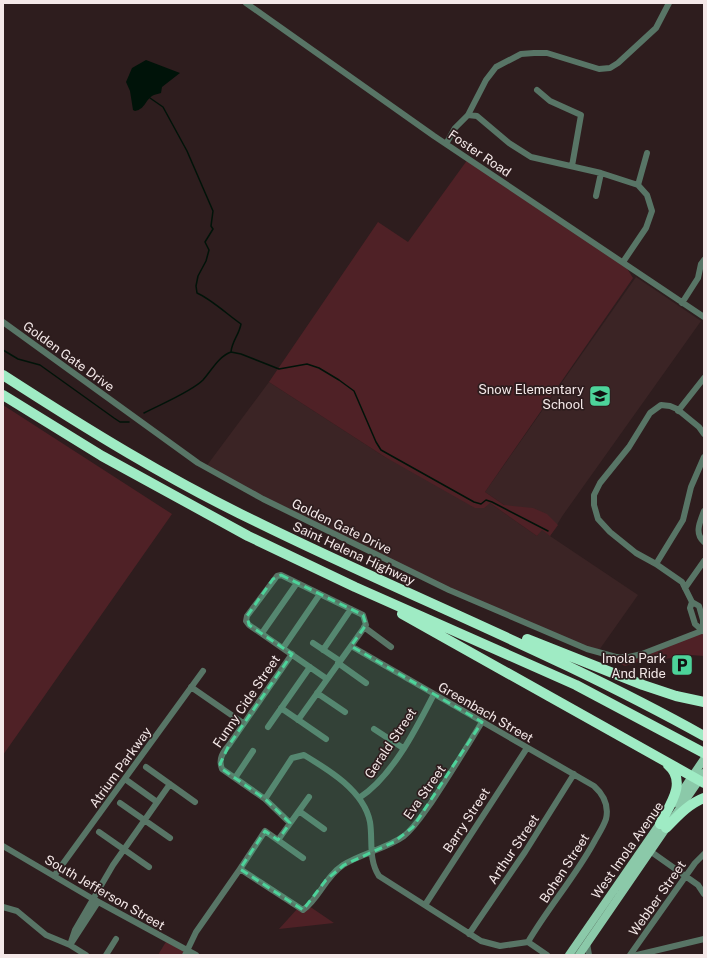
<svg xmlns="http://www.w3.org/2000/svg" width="707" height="958" font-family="'Public Sans',sans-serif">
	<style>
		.built { fill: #3b2425 }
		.green { fill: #4f2126 }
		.water { fill: #001309 }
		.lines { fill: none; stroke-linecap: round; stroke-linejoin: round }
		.stream { stroke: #001309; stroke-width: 1.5 }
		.minor { stroke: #587566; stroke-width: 6 }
		.major { stroke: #8bc9a9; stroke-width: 8 }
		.highway { stroke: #9febc4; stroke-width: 10 }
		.marked { fill: #4dd39a; fill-opacity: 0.2; stroke: #4dd39a; stroke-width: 3; stroke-dasharray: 8 5; stroke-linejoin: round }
		.labels { text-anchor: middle; stroke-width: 3.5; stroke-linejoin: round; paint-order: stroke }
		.street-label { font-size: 13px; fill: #f4e8e8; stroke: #2e1d1e }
		.poi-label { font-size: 13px; fill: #f4e8e8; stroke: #2e1d1e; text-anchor: end }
	</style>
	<rect width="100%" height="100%" fill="#2e1d1e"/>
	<!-- built -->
	<path class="built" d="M636,277l65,44 -138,194 -13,21 88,59 -41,58 -148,-63 -244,-122 64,-86 116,75 105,46 47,33 4,-6 -56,-38z"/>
	<!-- green -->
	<path class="green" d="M468,159l155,103 10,16 -148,214 19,13 29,3 14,6 11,11 -8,11 -8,-6 -5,6 -47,-33 -6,5h-9l-90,-51 -116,-75 109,-160 30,20z
		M3,405l169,109 -169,241z
		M704,630v26l-13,-1 -27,4 -2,-4 -37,11 -38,-17 42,8z
		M309,906l25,17 -55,6 19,-21z
		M167,940l21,11 -3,4h-27z"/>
	<!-- water -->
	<path class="water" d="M146,60l34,13 -18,14 -1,6c-2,1 -5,1 -7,2 -9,4 -8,14 -19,16l-2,-1 -3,-19 -4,-9 6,-14z"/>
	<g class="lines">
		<!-- stream -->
		<path class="stream" d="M150,98l13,9 24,44 26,60 -2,15 2,3 -8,13 4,8 -3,11 -8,15 -2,10 1,7c14,6 31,22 44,31 -2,11 -9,17 -10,28l10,2 38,15 28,-5 12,4 20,12 15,11 22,51 5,8 93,52 7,2 5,-4 6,2 56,29
			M3,350l15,9 22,6 74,53 6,4h9
			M144,413c17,-9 47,-21 59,-33 8,-9 16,-24 28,-28"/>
		<!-- minor -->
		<path class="minor" d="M246,3l188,133 270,181
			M537,90l13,11 31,14 -9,51
			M468,115l9,1 32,27 22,14 70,16 37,12 9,10 5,16 -6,17 -23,34
			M446,144l9,-16 13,-13 18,-35 10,-13 25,-13 13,-1h13l52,16 11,-1 8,-5 38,-35 13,-25
			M638,185l9,-32
			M596,196l5,-23
			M682,303l16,-25 3,-14 3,-4
			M3,322l195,141 65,36 186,91 138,59 29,8h13l13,-3 62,-24
			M678,411l26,-33
			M704,434l-5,-7 -22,-18 -7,-3 -9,-1 -11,8 -21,34 -29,36 -6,12v10l4,14 12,13 26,21 20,11 27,-44 8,-33 13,-30
			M704,511c-4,11 -10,22 0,31
			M656,564l26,18 10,20 7,4 4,14v11
			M685,588l19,-27
			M692,602l-2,6 5,16 8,7
			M364,627l27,20
			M262,633l35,-50
			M313,643l27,18
			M351,646l243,140c10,9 15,20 12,33 -3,9 -9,17 -13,25 -19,34 -45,64 -65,98
			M283,648l37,-54
			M323,650l28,-41
			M338,663l28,20
			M191,687l52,36
			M317,693l28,19
			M281,708l45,31
			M298,720l68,-95 -3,-10 -82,-40 -4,1 -30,40 -1,5 3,4 78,54
			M268,727l42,-60
			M374,729l29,19
			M146,767l49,35
			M235,778l18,-27
			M125,779l32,23
			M359,798c33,-21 57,-69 75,-104
			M265,799l27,-41 12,-3c25,15 60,36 66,67 3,18 -2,37 9,54l102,65 19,5 28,-4 19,13
			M120,803l50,35
			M299,811l25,18
			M290,823l-25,-24 -43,-30c-4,-10 1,-17 7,-24l63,-91
			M99,832l50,35
			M278,840l31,-43
			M3,846l90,53 103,56
			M650,851l48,34 6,9
			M240,869l25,-38 38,27
			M54,876l149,-205
			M98,902l-28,43 5,-15 38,-65 57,-81
			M425,905l102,-157
			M3,907l14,4 29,24 24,10 16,10
			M469,934l56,-82 49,-78
			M587,943l2,12
			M106,955l10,-16
			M185,955l11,-23 44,-63 63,41c16,-11 22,-33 40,-45 19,-12 43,-16 61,-29 11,-9 19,-22 27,-33 18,-27 34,-53 51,-81
			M630,955l65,-92 9,-9
			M637,955l67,-16"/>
		<!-- major -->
		<path class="major" d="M674,803l30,-44
			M569,955l94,-136
			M579,955l125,-182"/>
		<!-- highway -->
		<path class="highway" d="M3,375c82,53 166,105 254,147 148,73 302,133 447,214
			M3,395l99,61 146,80 107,51 221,98 128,68
			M402,614l302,169
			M527,639l116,46 33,11 28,6
			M660,824c9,-18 28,-42 8,-59
			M666,828c11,-11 22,-24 38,-30"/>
	</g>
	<!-- marked area -->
	<path class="marked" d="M281,575l82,40 3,10 -15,21 131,76 -69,105 -19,15 -50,23 -18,15 -23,30 -63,-41 25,-38 13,9 12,-17 -25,-24 -43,-30 -2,-5 9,-19 63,-91 -43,-29 -2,-9 26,-37z"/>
	<!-- icons -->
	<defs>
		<g id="school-square" transform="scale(1.15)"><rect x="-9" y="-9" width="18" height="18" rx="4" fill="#4dd39a" stroke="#2e1d1e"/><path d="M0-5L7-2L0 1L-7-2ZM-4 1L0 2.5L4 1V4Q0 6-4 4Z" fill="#111"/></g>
		<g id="parking-square" transform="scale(1.15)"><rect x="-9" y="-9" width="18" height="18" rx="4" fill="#4dd39a" stroke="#2e1d1e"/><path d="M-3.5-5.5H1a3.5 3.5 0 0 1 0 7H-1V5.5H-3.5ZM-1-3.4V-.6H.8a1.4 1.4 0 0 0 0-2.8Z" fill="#111"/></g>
	</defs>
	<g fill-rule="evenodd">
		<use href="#school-square" x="600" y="396"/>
		<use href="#parking-square" x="682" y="665"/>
	</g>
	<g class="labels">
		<!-- street labels -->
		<g class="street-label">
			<text transform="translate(480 153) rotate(34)" y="5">Foster Road</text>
			<text transform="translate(69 356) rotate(36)" y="5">Golden Gate Drive</text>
			<text transform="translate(342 526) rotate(26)" y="5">Golden Gate Drive</text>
			<text transform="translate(354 553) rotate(25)" y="5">Saint Helena Highway</text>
			<text transform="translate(246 701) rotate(-56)" y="5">Funny Cide Street</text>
			<text transform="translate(486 712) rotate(30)" y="5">Greenbach Street</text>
			<text transform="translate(390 743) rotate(-56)" y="5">Gerald Street</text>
			<text transform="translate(120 767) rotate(-54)" y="5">Atrium Parkway</text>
			<text transform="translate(424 792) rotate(-55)" y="5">Eva Street</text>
			<text transform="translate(466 820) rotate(-57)" y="5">Barry Street</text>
			<text transform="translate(513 849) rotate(-56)" y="5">Arthur Street</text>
			<text transform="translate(627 850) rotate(-55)" y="5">West Imola Avenue</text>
			<text transform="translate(564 868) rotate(-57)" y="5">Bohen Street</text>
			<text transform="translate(105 892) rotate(30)" y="5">South Jefferson Street</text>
			<text transform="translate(657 898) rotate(-55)" y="5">Webber Street</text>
		</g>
		<!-- poi labels -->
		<g class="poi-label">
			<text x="584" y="394">Snow Elementary<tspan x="584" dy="15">School</tspan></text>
			<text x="666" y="663">Imola Park<tspan x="666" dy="15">And Ride</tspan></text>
		</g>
	</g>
	<!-- border -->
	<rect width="707" height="958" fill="none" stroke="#f4e8e8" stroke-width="8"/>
</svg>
